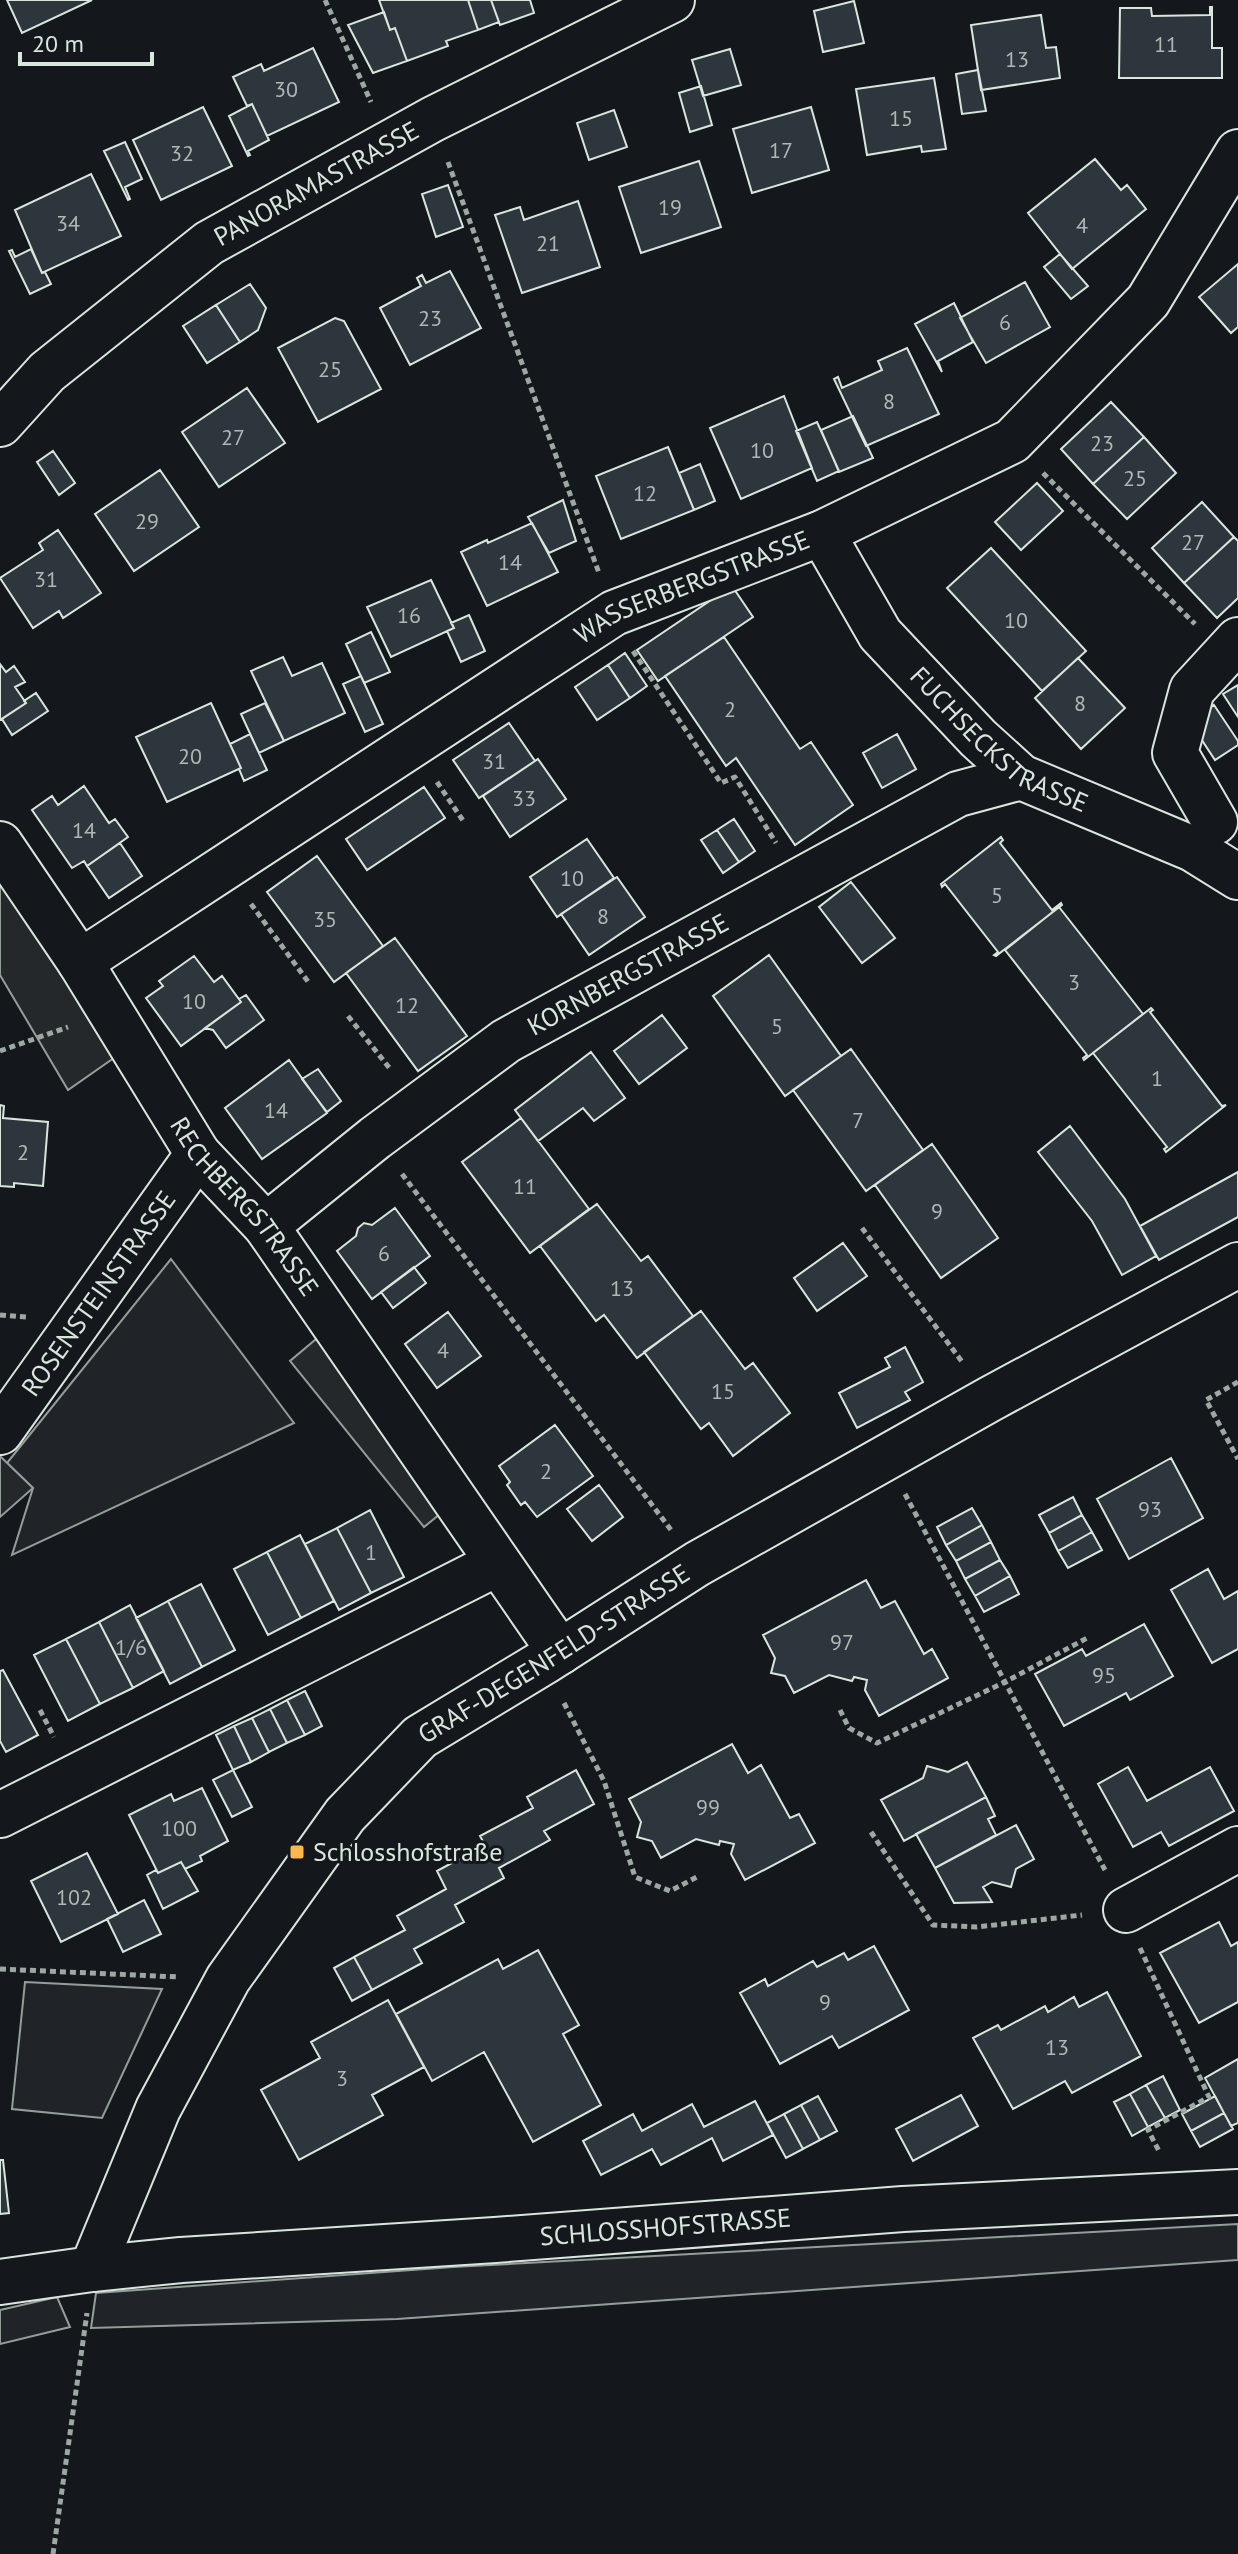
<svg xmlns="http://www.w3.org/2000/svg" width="1238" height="2554" font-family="'PT Sans',sans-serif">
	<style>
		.green { fill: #202428; stroke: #939e99; stroke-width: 2 }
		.parking { fill: #24282b; stroke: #939e99; stroke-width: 2 }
		.building { fill: #2c363c; stroke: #d8e6dc; stroke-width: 2 }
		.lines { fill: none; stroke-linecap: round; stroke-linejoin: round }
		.minor-casing { stroke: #d8e6dc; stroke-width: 48 }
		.path { stroke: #9da8a2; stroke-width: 5; stroke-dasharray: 6 4; stroke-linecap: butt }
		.minor { stroke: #14181c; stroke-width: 44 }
		.poi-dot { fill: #ffb74d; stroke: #14181c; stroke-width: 3 }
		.labels { text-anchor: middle; stroke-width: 6; stroke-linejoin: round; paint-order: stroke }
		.number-label { font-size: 22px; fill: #adbab4 }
		.street-label { font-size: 26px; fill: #d8e6dc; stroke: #14181c }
		.poi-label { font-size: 26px; fill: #d8e6dc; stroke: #14181c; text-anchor: start }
	</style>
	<rect width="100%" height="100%" fill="#14181c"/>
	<!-- green -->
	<path class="green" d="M171,1259l123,164 -282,132 21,-67 -26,-25z
		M25,1982l137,7 -60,129 -90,-9z
		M1238,2224v36l-841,59 -306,9 5,-35 357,-26z
		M57,2297l13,30 -70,17v-34z"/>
	<!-- parking -->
	<path class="parking" d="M0,860l131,186 -63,44 -68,-115z
		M334,1324l122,177 -32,26 -134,-166z
		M0,1456l33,32 -33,29z"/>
	<!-- building -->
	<path class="building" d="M7,0h85l-70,33z
		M379,0h89l10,30 -32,11 2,5 -41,15 -12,-33 -5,2z
		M468,0h23l8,22 -21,8z
		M491,0h39l4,13 -34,12z
		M854,1l10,42 -41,9 -9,-41z
		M1210,7h2v41h10v30h-103l1,-70h31l1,8 58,-1z
		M384,12l6,18 5,-2 12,33 -34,12 -25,-48z
		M1041,15l5,33 10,-1 4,31 -79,12 -10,-65z
		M313,48l26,54 -72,34 -15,-32 -5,2 -14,-29 28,-13 3,7z
		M730,49l11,36 -38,11 -11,-36z
		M978,70l8,41 -24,3 -6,-40z
		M934,78l12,71 -24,3 -1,-6 -54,9 -11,-66z
		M701,86l11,39 -22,7 -11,-39z
		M252,104l17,36 -21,11 2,4 -2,1 -19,-40z
		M203,107l29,59 -71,34 -28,-60z
		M811,107l18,63 -77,23 -19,-64z
		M614,110l13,37 -38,13 -12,-37z
		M125,142l17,37 -17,8 5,12 -2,1 -24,-49z
		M1095,159l26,31 6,-5 19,24 -74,60 -44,-56z
		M699,161l22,66 -80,26 -22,-66z
		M91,174l30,62 -79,37 -27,-63z
		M448,185l15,42 -27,10 -14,-43z
		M578,201l22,66 -78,26 -27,-78 25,-8 4,13z
		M31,249l11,24 3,-1 6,12 -21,10 -21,-43 3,-1 3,7z
		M1060,254l28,32 -17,13 -27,-32z
		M1238,264v63l-7,6 -32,-36z
		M450,271l31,57 -71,37 -30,-57 41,-22 -4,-8 5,-3 4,8z
		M1025,282l25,45 -64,36 -26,-45z
		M250,284l16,24 -8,22 -18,12 -24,-37z
		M954,303l19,39 -35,19 4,11 -27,-48z
		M216,305l24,37 -33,21 -24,-37z
		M335,318l9,3 37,68 -63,33 -40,-74z
		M907,348l32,66 -73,32 -32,-67 4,-2 4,11 40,-18 -4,-9z
		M247,388l38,55 -66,44 -37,-55z
		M784,396l28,72 -71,31 -31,-71z
		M1111,402l33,35 -51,47 -32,-35z
		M853,416l20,42 -34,14 -18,-42z
		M817,422l22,49 -22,10 -21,-50z
		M1144,437l32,36 -49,46 -34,-35z
		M668,447l26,63 -73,29 -25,-63z
		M53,451l22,32 -16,12 -22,-33z
		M700,464l15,37 -21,9 -15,-37z
		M160,470l39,57 -65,44 -39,-57z
		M1037,483l26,28 -42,39 -26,-28z
		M563,500l13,41 -27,12 -21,-36z
		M1202,502l32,35 -50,46 -32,-35z
		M532,523l26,49 -71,34 -26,-54 26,-12 1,3z
		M58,530l43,63 -38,25 -4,-7 -26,17 -33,-50 43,-28 -4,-7z
		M1234,537l4,4v57l-21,20 -33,-35z
		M991,548l95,103 -44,40 -95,-103z
		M431,580l23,48 -63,29 -24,-50z
		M732,586l21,31 -95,64 -21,-31z
		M469,615l16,36 -24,11 -14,-31 7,-3 -3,-5z
		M371,632l19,40 -26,11 -18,-39z
		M724,637l76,112 11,-7 42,63 -58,40 -59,-87 -10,8 -61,-90z
		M625,653l22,33 -17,12 -22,-33z
		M283,657l9,19 30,-13 23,50 -61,28 -33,-70z
		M1078,658l47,50 -44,41 -46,-51z
		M0,664l6,8 8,-6 11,16 -10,5 11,16 -26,17z
		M608,665l22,33 -33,22 -22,-33z
		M361,676l22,48 -18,8 -22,-48z
		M1238,685v32l-15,-23z
		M36,693l12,18 -36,24 -10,-16 24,-16 -2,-2z
		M211,703l30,65 -74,34 -31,-65z
		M265,703l19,38 -25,12 -18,-39z
		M1214,705l24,36v4l-23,15 -25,-38z
		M509,723l26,38 -56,37 -26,-38z
		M250,734l17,36 -23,11 -5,-12 2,-1 -11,-24z
		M897,734l19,35 -34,19 -19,-35z
		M538,759l28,40 -56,38 -27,-41z
		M84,786l25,37 6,-4 13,18 -41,29 -3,-5 -12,7 -40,-58 20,-14 6,9z
		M424,787l21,31 -78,52 -21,-31z
		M734,819l21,32 -16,11 -22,-32z
		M717,830l22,32 -16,11 -22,-33z
		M1001,837l2,3 -3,3 52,67 9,-7 1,2 -66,51 -2,-1 4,-3 -53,-68 -3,3 -1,-3z
		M587,839l27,39 -57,39 -27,-40z
		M120,843l22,33 -33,22 -22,-32z
		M317,856l66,90 -49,36 -67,-90z
		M617,877l28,40 -56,38 -28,-41z
		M851,882l44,56 -33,25 -43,-56z
		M1059,907l84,107 -59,46 -1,-2 4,-3 -82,-105z
		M395,938l72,98 -49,35 -72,-98z
		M769,955l72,101 -56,40 -72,-100z
		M194,956l20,26 8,-6 19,26 -60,44 -35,-48 17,-12 -4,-5z
		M246,995l18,25 -38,28 -13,-18 -8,-2 36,-26 -2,-3z
		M1151,1008l2,2 -3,2 72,94 4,-1 -60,47 -2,-3 3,-2 -74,-94z
		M662,1015l25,33 -48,36 -25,-33z
		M851,1049l72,101 -57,41 -73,-101z
		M591,1052l34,46 -31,23 -11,-13 -45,33 -23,-31z
		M289,1060l38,53 -65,46 -37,-51z
		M318,1069l23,32 -14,11 -25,-33z
		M0,1105l4,1 -1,12 45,4 -5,64 -29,-3v4l-14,-1z
		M521,1118l68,91 -59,44 -68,-91z
		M1070,1126l55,73 31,57 -34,19 -30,-54 -54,-69z
		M932,1144l66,94 -57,40 -66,-93z
		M1238,1172v45l-79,43 -19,-34z
		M597,1204l44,57 7,-5 45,60 -56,42 -33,-43 -8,6 -56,-75z
		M395,1208l35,48 -58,43 -35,-48 19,-15 2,-8 6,-5 8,2z
		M843,1243l24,33 -50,35 -23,-33z
		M414,1267l12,16 -33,25 -12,-16z
		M701,1311l44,58 8,-6 37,50 -57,43 -24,-33 -8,6 -57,-77z
		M448,1312l33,44 -44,32 -32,-44z
		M905,1347l18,35 -18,10 5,8 -53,28 -18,-35 51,-26 -5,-9z
		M555,1425l38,51 -56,41 -12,-15 -4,3 -14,-20 3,-3 -11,-16z
		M1171,1458l32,60 -74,41 -32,-60z
		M599,1485l24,32 -31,24 -25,-32z
		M1073,1497l9,18 -33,18 -10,-18z
		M972,1508l10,17 -36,20 -9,-18z
		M370,1510l34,67 -33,16 -34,-65z
		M1082,1515l10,17 -34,19 -9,-18z
		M982,1525l9,17 -35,19 -10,-16z
		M337,1528l34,65 -32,17 -34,-66z
		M1092,1532l10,18 -34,18 -10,-17z
		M300,1535l34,66 -33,17 -34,-66z
		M991,1542l9,18 -35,19 -9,-18z
		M267,1552l34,66 -33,17 -34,-66z
		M1000,1560l10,16 -35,20 -10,-17z
		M1208,1569l16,30 14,-8v58l-26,14 -41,-73z
		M1010,1576l9,18 -35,18 -9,-16z
		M866,1580l15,28 14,-7 29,53 8,-5 16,29 -69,38 -14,-26 2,-10 -13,-3 -2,4 -23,-6 -35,18 -9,-17 -14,-3 4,-15 -12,-23z
		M201,1584l34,66 -33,17 -34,-66z
		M168,1601l34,66 -32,17 -34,-66z
		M130,1605l34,66 -31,17 -34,-66z
		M99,1622l34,66 -33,16 -34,-65z
		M1144,1624l29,52 -43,24 -4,-7 -62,33 -29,-52 47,-25 4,7z
		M66,1639l34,65 -32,17 -34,-66z
		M3,1670l35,65 -32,17 -6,-11v-70z
		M305,1691l17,35 -17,9 -18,-35z
		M287,1700l18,35 -18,8 -17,-34z
		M270,1709l17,34 -18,9 -17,-34z
		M252,1718l17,34 -18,10 -17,-36z
		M234,1726l17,36 -18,8 -17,-35z
		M732,1744l16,29 13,-8 29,53 9,-4 16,29 -70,37 -14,-26 3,-10 -14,-3 -1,4 -23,-6 -35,19 -9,-17 -15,-4 4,-15 -12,-23z
		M967,1762l19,35 -82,44 -23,-41 42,-22 4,-12 21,6z
		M1128,1767l19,34 63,-34 24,44 -65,35 -8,-14 -28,15 -35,-63z
		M233,1770l19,37 -20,10 -19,-37z
		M576,1770l18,34 -50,27 6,9 -51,28 5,10 -49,27 9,17 -50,27 8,14 -50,27 -18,-33 51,-27 -8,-14 49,-27 -9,-18 48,-26 -5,-9 53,-28 -6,-11z
		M202,1788l26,53 -28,15 2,5 -15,7 -2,1 -4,-7 -23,11 -29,-58 42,-21 3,7z
		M986,1797l9,19 -7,3 8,16 -61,33 -19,-34z
		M1016,1825l18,34 -18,10 -5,18 -19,-5 -9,5 9,15 -38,1 -19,-35z
		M87,1853l31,61 -57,28 -30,-61z
		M181,1862l17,29 -35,18 -16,-34 9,-5 2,3z
		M144,1900l17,34 -38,18 -16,-33z
		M1219,1922l12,24 7,-4v60l-39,21 -39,-70z
		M874,1946l35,64 -70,38 -7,-12 -52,28 -40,-71 25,-14 3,7 45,-25 4,6 27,-14 4,7z
		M538,1950l41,75 -16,9 38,71 -68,37 -49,-90 -52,29 -36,-67 102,-55 5,10z
		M354,1957l18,33 -20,11 -18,-33z
		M1107,1992l34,64 -69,37 -7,-12 -52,28 -40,-71 25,-13 3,5 44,-24 3,6 26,-15 5,10z
		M388,2000l36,67 -52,28 11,20 -84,45 -38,-70 59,-32 -9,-16z
		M1238,2059v64l-7,3 -26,-48z
		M1163,2076l17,34 -15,8 -19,-33z
		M1146,2085l19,33 -17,9 -18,-33z
		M1130,2094l18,33 -16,9 -18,-34z
		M961,2095l17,31 -65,35 -17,-32z
		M818,2096l19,35 -17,9 -19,-35z
		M1215,2096l9,17 -33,18 -9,-17z
		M755,2101l18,34 -50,26 -11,-23 -51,27 -9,-16 -51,26 -18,-34 50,-27 9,17 50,-27 12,23z
		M801,2105l19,35 -17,9 -19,-35z
		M1224,2113l9,16 -33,18 -9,-16z
		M784,2114l19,35 -17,9 -19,-35z
		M0,2160h3l6,53 -9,1z"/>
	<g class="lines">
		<!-- minor casing -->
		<g class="minor-casing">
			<g id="minor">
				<path id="s1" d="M0,424l47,-52 162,-129 224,-124 239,-119"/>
				<path id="s2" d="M822,533l58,101 98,104 43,39 172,72 45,28"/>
				<path d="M1215,822l-40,-69 17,-63 46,-50"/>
				<path id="s3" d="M0,844l80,118 118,192 68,72 294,426"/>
				<path id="s4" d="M80,962l534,-349 208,-80 190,-92 136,-140 90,-149"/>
				<path id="s5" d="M266,1226l109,-88 131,-97 452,-247 63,-17"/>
				<path id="s6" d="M0,1432l198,-278"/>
				<path d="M0,1815l498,-252"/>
				<path d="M1126,1910l112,-61"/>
				<path id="s7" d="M92,2269l66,-160 70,-130 117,-164 75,-78 124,-75 153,-98 293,-165 248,-134"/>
				<path id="s8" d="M0,2282l92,-13 89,-9 314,-20 408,-31 335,-17"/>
			</g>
		</g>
		<!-- path -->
		<path class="path" d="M325,0l46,102
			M448,162l151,411
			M1043,473l152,151
			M633,651l88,132 14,-6 41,66
			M437,782l27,40
			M251,904l58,79
			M348,1016l43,54
			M0,1051l68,-24
			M402,1174l269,356
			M862,1228l101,135
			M0,1315l26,2
			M1238,1382l-32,18 32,59
			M905,1494l200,376
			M564,1703l40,78 31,96 35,14 27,-14
			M40,1710l14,27
			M840,1710l9,18 28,15 128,-61 84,-45
			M871,1832l62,93 44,2 105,-12
			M1140,1948l69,149 -61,33 12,23
			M0,1969l179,8
			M53,2554l34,-241"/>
		<!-- minor -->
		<use href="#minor" class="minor"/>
	</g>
	<!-- markers -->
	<rect class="poi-dot" x="289" y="1844" width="16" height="16" rx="4"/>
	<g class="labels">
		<!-- number labels -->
		<g class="number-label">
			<text x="1166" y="52">11</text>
			<text x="1017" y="67">13</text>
			<text x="286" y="97">30</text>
			<text x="901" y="126">15</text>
			<text x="781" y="158">17</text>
			<text x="182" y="161">32</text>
			<text x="670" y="215">19</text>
			<text x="68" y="231">34</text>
			<text x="1082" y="233">4</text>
			<text x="548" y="251">21</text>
			<text x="430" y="326">23</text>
			<text x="1005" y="330">6</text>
			<text x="330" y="377">25</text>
			<text x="889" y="409">8</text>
			<text x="233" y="445">27</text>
			<text x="1102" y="451">23</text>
			<text x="762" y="458">10</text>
			<text x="1135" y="486">25</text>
			<text x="645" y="501">12</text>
			<text x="147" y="529">29</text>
			<text x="1193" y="550">27</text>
			<text x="510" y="570">14</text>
			<text x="46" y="587">31</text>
			<text x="409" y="623">16</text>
			<text x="1016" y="628">10</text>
			<text x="1080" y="711">8</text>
			<text x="730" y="717">2</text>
			<text x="190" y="764">20</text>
			<text x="494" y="769">31</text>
			<text x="524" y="806">33</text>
			<text x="84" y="838">14</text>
			<text x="572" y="886">10</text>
			<text x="997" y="903">5</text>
			<text x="603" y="924">8</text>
			<text x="325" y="927">35</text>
			<text x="1074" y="990">3</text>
			<text x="194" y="1009">10</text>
			<text x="407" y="1013">12</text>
			<text x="777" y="1034">5</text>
			<text x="1157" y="1086">1</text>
			<text x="276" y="1118">14</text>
			<text x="858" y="1128">7</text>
			<text x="23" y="1160">2</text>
			<text x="525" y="1194">11</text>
			<text x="937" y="1219">9</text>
			<text x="384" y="1261">6</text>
			<text x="622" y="1296">13</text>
			<text x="443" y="1358">4</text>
			<text x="723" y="1399">15</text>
			<text x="546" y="1479">2</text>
			<text x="1150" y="1517">93</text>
			<text x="371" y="1560">1</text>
			<text x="842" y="1650">97</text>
			<text x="131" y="1655">1/6</text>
			<text x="1104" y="1683">95</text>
			<text x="708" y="1815">99</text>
			<text x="179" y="1836">100</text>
			<text x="74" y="1905">102</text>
			<text x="825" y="2010">9</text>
			<text x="1057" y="2055">13</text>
			<text x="342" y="2086">3</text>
		</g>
		<!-- street labels -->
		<g class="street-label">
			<text dy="9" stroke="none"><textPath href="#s1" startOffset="400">PANORAMASTRASSE</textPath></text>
			<text dy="9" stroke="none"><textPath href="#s4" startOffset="720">WASSERBERGSTRASSE</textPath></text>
			<text dy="9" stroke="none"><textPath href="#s2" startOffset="278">FUCHSECKSTRASSE</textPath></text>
			<text dy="9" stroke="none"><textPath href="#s5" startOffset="442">KORNBERGSTRASSE</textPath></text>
			<text dy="9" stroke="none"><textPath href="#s3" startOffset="438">RECHBERGSTRASSE</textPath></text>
			<text dy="9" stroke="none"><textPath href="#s6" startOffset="170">ROSENSTEINSTRASSE</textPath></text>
			<text dy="9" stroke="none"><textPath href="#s7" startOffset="788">GRAF-DEGENFELD-STRASSE</textPath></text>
			<text dy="9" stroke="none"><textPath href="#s8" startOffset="668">SCHLOSSHOFSTRASSE</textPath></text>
		</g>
		<!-- poi labels -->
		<g class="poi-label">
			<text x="313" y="1861">Schlosshofstraße</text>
		</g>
	</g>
	<!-- scale -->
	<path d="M20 52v12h132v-12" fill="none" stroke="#d8e6dc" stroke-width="4"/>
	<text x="32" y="52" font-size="24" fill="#d8e6dc" stroke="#14181c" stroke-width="6" paint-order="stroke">20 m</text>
</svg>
